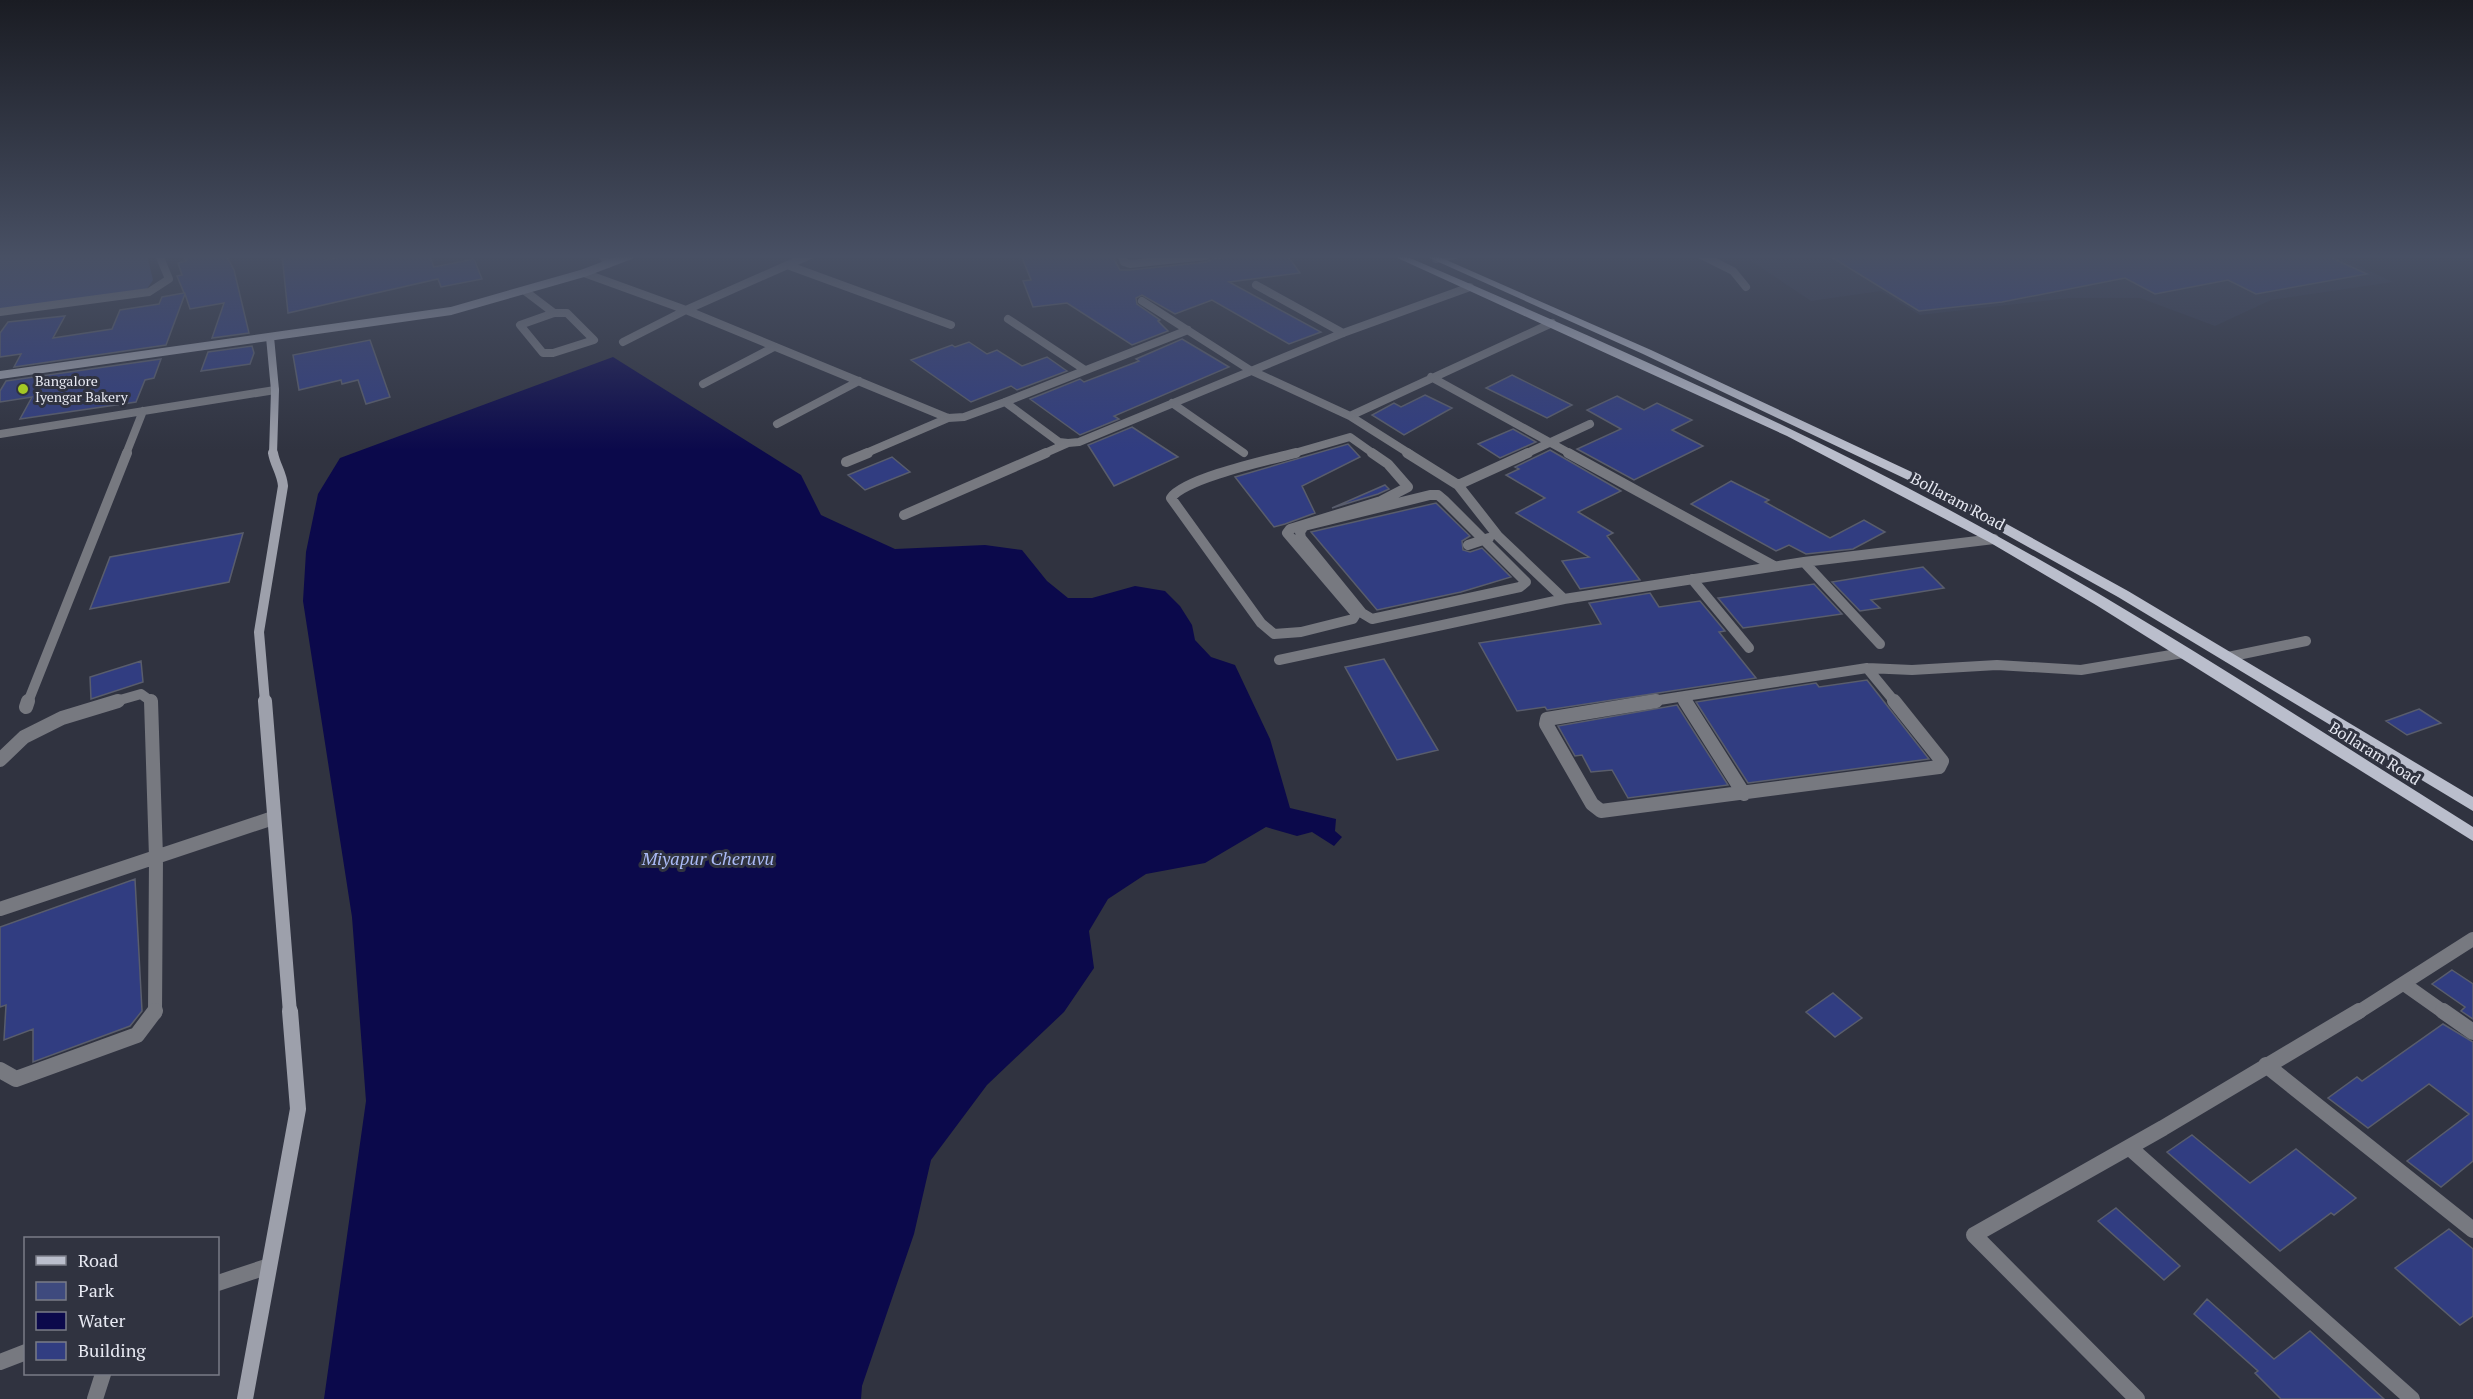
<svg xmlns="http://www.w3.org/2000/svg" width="2473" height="1399" font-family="'PT Serif',serif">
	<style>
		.built { fill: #353a4d }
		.green { fill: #3e4a7e }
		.water { fill: #0b094b }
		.building { fill: #313d81; stroke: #595d6c; stroke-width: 1.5 }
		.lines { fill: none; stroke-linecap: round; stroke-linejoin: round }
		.lane-far1 { stroke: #777980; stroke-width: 8 }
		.lane { stroke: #777980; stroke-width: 10 }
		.street-far3 { stroke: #777980; stroke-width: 8 }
		.street-far2 { stroke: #777980; stroke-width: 10 }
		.street-far1 { stroke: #777980; stroke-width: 14 }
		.street { stroke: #777980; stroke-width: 16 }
		.secondary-far3 { stroke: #9da0ab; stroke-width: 8 }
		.secondary-far2 { stroke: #9da0ab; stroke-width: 10 }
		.secondary-far1 { stroke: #9da0ab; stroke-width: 14 }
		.secondary { stroke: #9da0ab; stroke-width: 16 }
		.primary { fill: #babecc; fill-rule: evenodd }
		.poi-dot { fill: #a4c825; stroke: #303340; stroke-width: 2 }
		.labels { text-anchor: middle; stroke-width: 6; stroke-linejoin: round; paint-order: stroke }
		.far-poi-label { font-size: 14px; fill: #e7e9f2; stroke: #303340; text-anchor: start }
		.street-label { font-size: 16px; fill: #e7e9f2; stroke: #303340 }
		.water-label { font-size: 18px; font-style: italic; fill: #abbbf7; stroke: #303340 }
	</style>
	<rect width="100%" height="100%" fill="#303340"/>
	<!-- built -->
	<path class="built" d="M1742,255h594l57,27 -122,18 -56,26 -75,-28h-70l-150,17 -39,-24 -70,10z"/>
	<!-- green -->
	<path class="green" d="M0,255h147l6,25 -6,9 -147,21z"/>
	<!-- water -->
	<path class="water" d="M613,357l188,118 20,40 28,13 46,21 90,-4 37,5 25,31 21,17h24l43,-12 30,5 15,15 12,19 3,15 16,17 24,8 35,74 20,69 46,11 -1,12 7,6 -8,9 -22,-14 -15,4 -31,-9 -61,36 -59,11 -38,25 -19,32 5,37 -30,44 -77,73 -56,75 -17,74 -52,152 -1,13h-537l42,-298 -14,-184 -49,-316 3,-49 12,-58 22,-36z"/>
	<!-- building -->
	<path class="building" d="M183,255h43l8,15 15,63 -37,5 12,-35 -34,6 -5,-15 -19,51 -152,22 7,-13 -21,3v-24l8,-11 57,-6 -12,22 59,-9 8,-19 39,-6 3,-7 22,-4 -7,-17 5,-1 -4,-12 8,-2z
		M282,255h42l1,5 29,-5h75l5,12 40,-8 8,20 -41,8 -3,-8 -150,34z
		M1021,255h91l8,15h10l77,-8 5,-3 31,-4h44l13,18 -71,9 92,50 -32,12 -77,-44 -37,14 -33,-19 -6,3 1,6 23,16 -2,1 10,10 -36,14 -65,-42 -34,4 -10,-26 8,-1z
		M1828,255h497l42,19 -111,20 -28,-14 -73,14 -30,-16 -123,24 -83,9z
		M1182,339l47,28 -115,49 5,3 -39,16 -50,-36 50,-20 4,3 55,-21 -3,-2z
		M370,340l20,57 -24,7 -8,-24 -16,4 -1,-4 -42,10 -6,-35z
		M969,342l18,12 10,-4 25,16 25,-9 20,14 -50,19 -6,-4 -40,16 -60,-42 41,-15 3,2z
		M252,346l2,7 -4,11 -49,7 7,-19z
		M161,359l-7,19 -9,2 -9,22 -116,17 12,-22 -32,5v-11l6,-10z
		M1512,375l60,30 -25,13 -61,-30z
		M1425,395l27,13 -48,27 -32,-20 22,-12 7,4z
		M1617,396l27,14 13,-7 35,17 -20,10 31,16 -69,34 -57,-31 44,-20 -34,-19z
		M1132,427l46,30 -64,29 -26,-41z
		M1513,429l23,13 -36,16 -22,-14z
		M1348,444l12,13 -58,29 13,27 -30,11 -11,3 -39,-50z
		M1550,450l71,41 -43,21 35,21 -6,3 33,44 -60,9 -18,-28 27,-4 -73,-44 29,-15 -39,-23 13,-6 -4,-2z
		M892,457l18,15 -45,18 -17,-15z
		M1731,481l38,19 -4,2 65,36 34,-18 21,12 -32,17 -47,5 -17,-9 -13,6 -85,-47z
		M1385,485l4,4 -11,5 -46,14z
		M1436,503l34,33 -8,5 1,9 7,2 12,-4 29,29 -50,15 -84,18 -66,-78z
		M243,533l-14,49 -139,27 20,-52z
		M1923,567l21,21 -73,12 9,8 -20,3 -28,-29z
		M1814,584l28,30 -99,14 -25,-30z
		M1650,593l9,14 41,-6 25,30 -6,1 37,46 -209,32 -2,-3 -28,4 -38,-68 122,-19 -12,-21z
		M1384,659l54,91 -41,10 -52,-93z
		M141,661l2,21 -52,17 -1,-22z
		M1867,680l62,79 -181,24 -52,-81 120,-19 3,4z
		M1677,705l51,80 -100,13 -16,-28 -21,2 -9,-17 -7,1 -17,-30z
		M2419,709l22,14 -34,12 -21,-14z
		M135,879l7,132 -12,15 -97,36v-33l-29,11 2,-35 -6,2v-80z
		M2452,970l21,14v35l-12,-8 4,-4 -33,-23z
		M1833,993l29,25 -27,19 -29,-25z
		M2443,1024l30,18v119l-32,26 -34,-26 62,-47 -40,-30 -61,44 -40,-30 29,-21 5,4z
		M2192,1135l58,48 46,-34 60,49 -22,17 -3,-2 -51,38 -113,-99z
		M2116,1208l64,58 -16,14 -66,-59z
		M2449,1229l24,20v67l-13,9 -65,-57z
		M2207,1299l67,60 36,-28 74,68h-103l-26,-26 3,-2 -64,-57z"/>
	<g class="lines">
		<!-- lane-far1 -->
		<path class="lane-far1" d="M602,255l6,9
			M1701,255l32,16 13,16"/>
		<!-- lane -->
		<path class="lane" d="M2228,657l78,-16"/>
		<!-- street-far3 -->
		<path class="street-far3" d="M1121,255l3,7 6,2 76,-8
			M1436,259l19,-4
			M787,265l164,60
			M584,273l102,37 262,108 16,-1 41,-15 183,-72
			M1256,285l87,48
			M525,291l29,22
			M1142,301l108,69 100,46 60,38
			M0,312l149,-20 20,-13 -10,-24
			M554,313h13l27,27 -41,13h-10l-23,-28z
			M1008,319l77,51
			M623,342l63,-32 124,-55
			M1431,377l140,77
			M703,384l71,-37
			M1005,402l54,40 9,1
			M1172,403l72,50
			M1350,416l202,-93
			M777,424l82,-43
			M0,434l275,-44
			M126,454l17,-43
			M864,454l84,-36
			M1043,454l25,-11 11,-1 264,-109 127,-46
			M1291,454l59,-17 24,17
			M1525,454l65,-30"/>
		<!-- street-far2 -->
		<path class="street-far2" d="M1296,453c-27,7 -111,25 -125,45l90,125 13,11 27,-2 52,-13 3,-5 -69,-81 3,-4 91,-28 27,-14 -20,-23 -16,-11
			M1407,453l51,32 40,51 66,63
			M1568,453l206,113
			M846,462l22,-9
			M1458,485l70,-32
			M1430,495h8l6,5 82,82 -6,5 -148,32 -10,-6 -61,-75 -1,-6 4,-6z
			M904,515l142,-62
			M1468,545l21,-7
			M1804,562l76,82
			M1692,579l57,69
			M1279,660l285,-61 240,-37 190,-23
			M1867,668l45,2 85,-5 84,5 102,-17
			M1867,668l28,34
			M1682,697l3,5
			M28,702l99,-249
			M113,702l28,-8 11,8
			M1646,702l221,-34"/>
		<!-- street-far1 -->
		<path class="street-far1" d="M151,701l5,156 -1,156
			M1656,701l-109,18 -1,5 46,80 9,7 338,-44 3,-6 -48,-60
			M1685,701l59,93
			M26,707l2,-6
			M0,760l24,-23 38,-19 56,-17
			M0,909l273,-91
			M2404,984l41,29
			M2357,1013l116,-74"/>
		<!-- street -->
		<path class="street" d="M2443,1011l30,21
			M2266,1065l207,165
			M0,1070l16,9 121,-44 18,-24
			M2130,1148l282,251
			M218,1283l51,-17
			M0,1362l26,-10
			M95,1399l8,-25
			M2137,1399l-163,-164 189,-107 196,-117"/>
		<!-- secondary-far3 -->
		<path class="secondary-far3" d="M270,337l5,53 -2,64
			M0,375l451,-64 133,-38 47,-18"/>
		<!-- secondary-far2 -->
		<path class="secondary-far2" d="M265,702l-6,-70 24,-146c-1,-13 -8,-21 -10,-33"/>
		<!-- secondary-far1 -->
		<path class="secondary-far1" d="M265,701l25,312"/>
		<!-- secondary -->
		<path class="secondary" d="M245,1399l53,-290 -8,-98"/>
		<!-- primary -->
		<path class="primary" d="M1391,255h12c202,87 404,175 596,282 162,89 317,192 474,290v14l-377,-236 -107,-63 -202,-106z
			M1423,255h12l216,95 265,124 212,117 345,206v14l-355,-214 -210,-117 -265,-126z"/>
	</g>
	<!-- sky -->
	<linearGradient id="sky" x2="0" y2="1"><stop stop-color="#1a1c23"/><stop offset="0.57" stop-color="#485064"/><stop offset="1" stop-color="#485064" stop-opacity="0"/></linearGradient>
	<rect width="2473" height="450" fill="url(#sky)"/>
	<!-- markers -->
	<circle class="poi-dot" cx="23" cy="389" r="6"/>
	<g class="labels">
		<!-- far-poi labels -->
		<g class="far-poi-label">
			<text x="35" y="386">Bangalore<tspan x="35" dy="16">Iyengar Bakery</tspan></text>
		</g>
		<!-- street labels -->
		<g class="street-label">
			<text transform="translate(1958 501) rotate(28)" y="6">Bollaram Road</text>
			<text transform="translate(2375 753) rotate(32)" y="6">Bollaram Road</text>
		</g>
		<!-- water labels -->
		<g class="water-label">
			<text x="708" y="865">Miyapur Cheruvu</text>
		</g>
	</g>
	<!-- legend -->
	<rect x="24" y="1237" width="195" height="138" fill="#303340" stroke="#797c87" stroke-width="1.5"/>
	<rect x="36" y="1256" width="30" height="9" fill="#babecc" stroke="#797c87" stroke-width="1.5"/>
	<text x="78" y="1267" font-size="18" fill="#e7e9f2">Road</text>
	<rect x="36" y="1282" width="30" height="18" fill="#3e4a7e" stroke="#797c87" stroke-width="1.5"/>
	<text x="78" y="1297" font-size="18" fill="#e7e9f2">Park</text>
	<rect x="36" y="1312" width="30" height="18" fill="#0b094b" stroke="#797c87" stroke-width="1.5"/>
	<text x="78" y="1327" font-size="18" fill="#e7e9f2">Water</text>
	<rect x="36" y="1342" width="30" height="18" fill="#313d81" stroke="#797c87" stroke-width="1.5"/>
	<text x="78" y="1357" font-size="18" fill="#e7e9f2">Building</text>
</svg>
